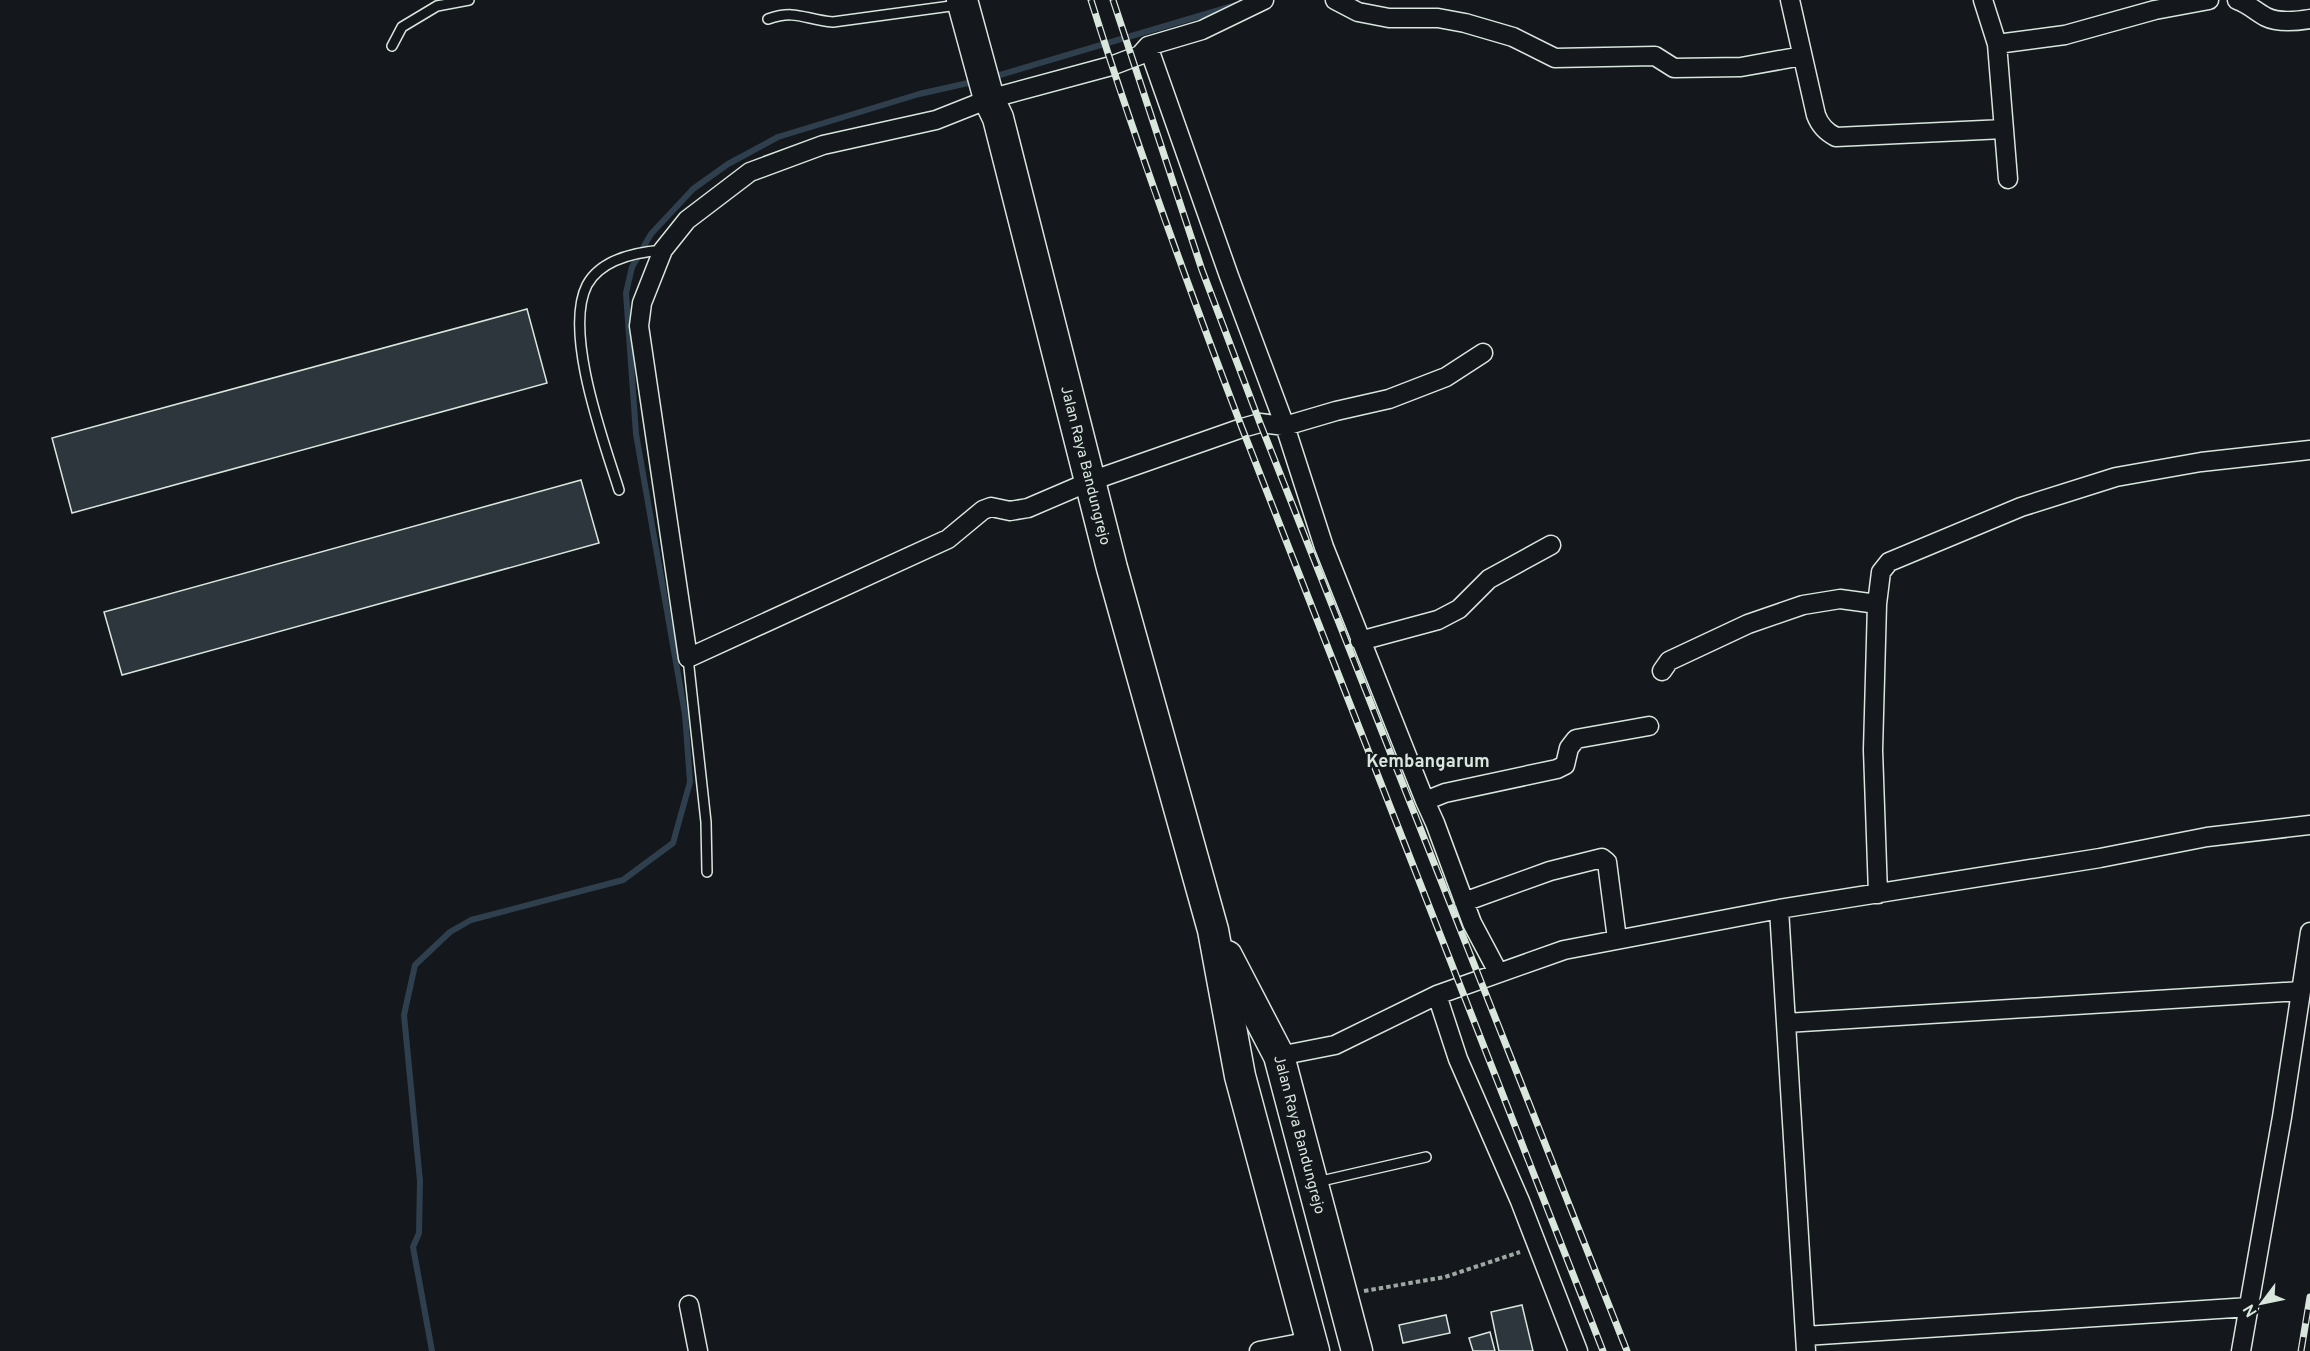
<svg xmlns="http://www.w3.org/2000/svg" width="2310" height="1351" font-family="Overpass,sans-serif">
	<style>
		.lines { fill: none; stroke-linecap: round; stroke-linejoin: round }
		.stream { stroke: #2f3f4d; stroke-width: 6 }
		.building { fill: #2c363c; stroke: #d8e6dc; stroke-width: 1.5 }
		.service-casing { stroke: #d8e6dc; stroke-width: 12 }
		.minor-casing { stroke: #d8e6dc; stroke-width: 21 }
		.primary-casing { stroke: #d8e6dc; stroke-width: 33 }
		.path { stroke: #9da8a2; stroke-width: 4; stroke-dasharray: 4.5 3; stroke-linecap: butt }
		.service { stroke: #14181c; stroke-width: 9 }
		.minor { stroke: #14181c; stroke-width: 18 }
		.primary { stroke: #14181c; stroke-width: 30 }
		.rail-casing { stroke: #d8e6dc; stroke-width: 7 }
		.rail { stroke: #14181c; stroke-width: 4.5; stroke-dasharray: 14; stroke-linecap: butt }
		.labels { text-anchor: middle; stroke-width: 4.5; stroke-linejoin: round; paint-order: stroke }
		.street-label { font-size: 15px; fill: #d8e6dc; stroke: #14181c }
		.quarter-label { font-size: 18px; font-weight: bold; fill: #d8e6dc; stroke: #14181c }
	</style>
	<rect width="100%" height="100%" fill="#14181c"/>
	<g class="lines">
		<!-- stream -->
		<path class="stream" d="M993,77l243,-72
			M432,1351l-19,-104 6,-14 1,-52 -16,-166 11,-50 35,-33 21,-12 152,-40 50,-37 17,-61 -5,-68 -49,-280 -10,-141 6,-26 19,-33 42,-45 35,-25 50,-27 141,-43 58,-13"/>
	</g>
	<!-- building -->
	<path class="building" d="M527,309l20,74 -475,130 -20,-75z
		M581,480l18,63 -477,132 -18,-63z
		M1522,1305l11,46h-34l-8,-39z
		M1446,1315l4,18 -47,10 -4,-18z
		M1490,1332l5,19h-22l-4,-13z"/>
	<g class="lines">
		<!-- service casing -->
		<g class="service-casing">
			<path id="service" d="M768,19c29,-10 37,1 65,3l125,-17
				M392,46l10,-19 35,-21 32,-6
				M619,490c-15,-48 -56,-158 -32,-205 14,-26 50,-33 76,-35
				M688,658l18,164 1,50
				M1317,1182l109,-25"/>
		</g>
		<!-- minor casing -->
		<g class="minor-casing">
			<path id="minor" d="M1264,0l-62,30 -54,16 -8,9 -29,11 -122,33 -53,21 -113,25 -73,27 -63,48 -24,30 -21,53 -3,23 49,332 260,-119 35,-29 8,-3 19,4 18,-3 63,-27 151,-53 18,-5 25,3 51,-15 53,-12 57,-22 37,-24
				M1335,0l23,12 31,6h49l27,5 48,14 42,21 100,-2 19,12 67,-1 61,-11
				M1790,0l26,115c4,11 10,17 20,22l168,-8
				M1983,0l14,44 68,-9 90,-25 54,-10
				M2237,0c12,4 19,12 29,17 12,6 32,4 44,2
				M1997,44l11,135
				M1148,46l81,230 56,150 39,121 101,254
				M1360,641l78,-21 21,-11 30,-30 62,-34
				M1662,671l7,-10 79,-37 55,-19 37,-6 37,5
				M1878,894l-5,-144 4,-146 4,-32 8,-10 132,-55 95,-30 85,-15 109,-12
				M1464,902l86,-31 52,-13 5,4 10,77
				M1779,909l27,442
				M1498,972l-26,-49 -37,-100 -10,-22 20,-8 112,-24 8,-4 4,-17 7,-9 73,-13
				M1437,995l21,64 62,142 58,150
				M1786,1023l515,-32
				M1279,1056l56,-11 102,-50 127,-45 215,-41 321,-51 107,-21 103,-12
				M689,1305l9,46
				M1805,1336l444,-29
				M1259,1351l52,-10
				M2241,1351l41,-234 28,-185"/>
		</g>
		<!-- primary casing -->
		<g class="primary-casing">
			<g id="primary">
				<path id="s1" d="M962,0l27,99 9,19 114,450 101,362 27,146 74,275"/>
				<path id="s2" d="M1227,956l52,100 78,295"/>
			</g>
		</g>
		<!-- path -->
		<path class="path" d="M1364,1291l81,-14 75,-25"/>
		<!-- service -->
		<use href="#service" class="service"/>
		<!-- minor -->
		<use href="#minor" class="minor"/>
		<!-- primary -->
		<use href="#primary" class="primary"/>
		<!-- rail casing -->
		<g class="rail-casing">
			<path id="rail" d="M1091,0c45,144 97,286 151,428l361,923
				M1113,0l89,270 58,153 367,928
				M2301,1351l9,-54"/>
		</g>
		<!-- rail -->
		<use href="#rail" class="rail"/>
	</g>
	<g class="labels">
		<!-- street labels -->
		<g class="street-label">
			<text dy="5" stroke="none"><textPath href="#s1" startOffset="482">Jalan Raya Bandungrejo</textPath></text>
			<text dy="5" stroke="none"><textPath href="#s2" startOffset="194">Jalan Raya Bandungrejo</textPath></text>
		</g>
		<!-- quarter labels -->
		<g class="quarter-label">
			<text x="1428" y="767">Kembangarum</text>
		</g>
	</g>
	<!-- north arrow -->
	<g transform="translate(2262 1303) rotate(238)" stroke="#14181c" stroke-width="4.5" paint-order="stroke">
	<path d="M0-4.5L10 22L0 15L-10 22Z" fill="#d8e6dc"/>
	<text y="-9" font-size="16" font-weight="bold" text-anchor="middle" fill="#d8e6dc">N</text>
	</g>
</svg>
